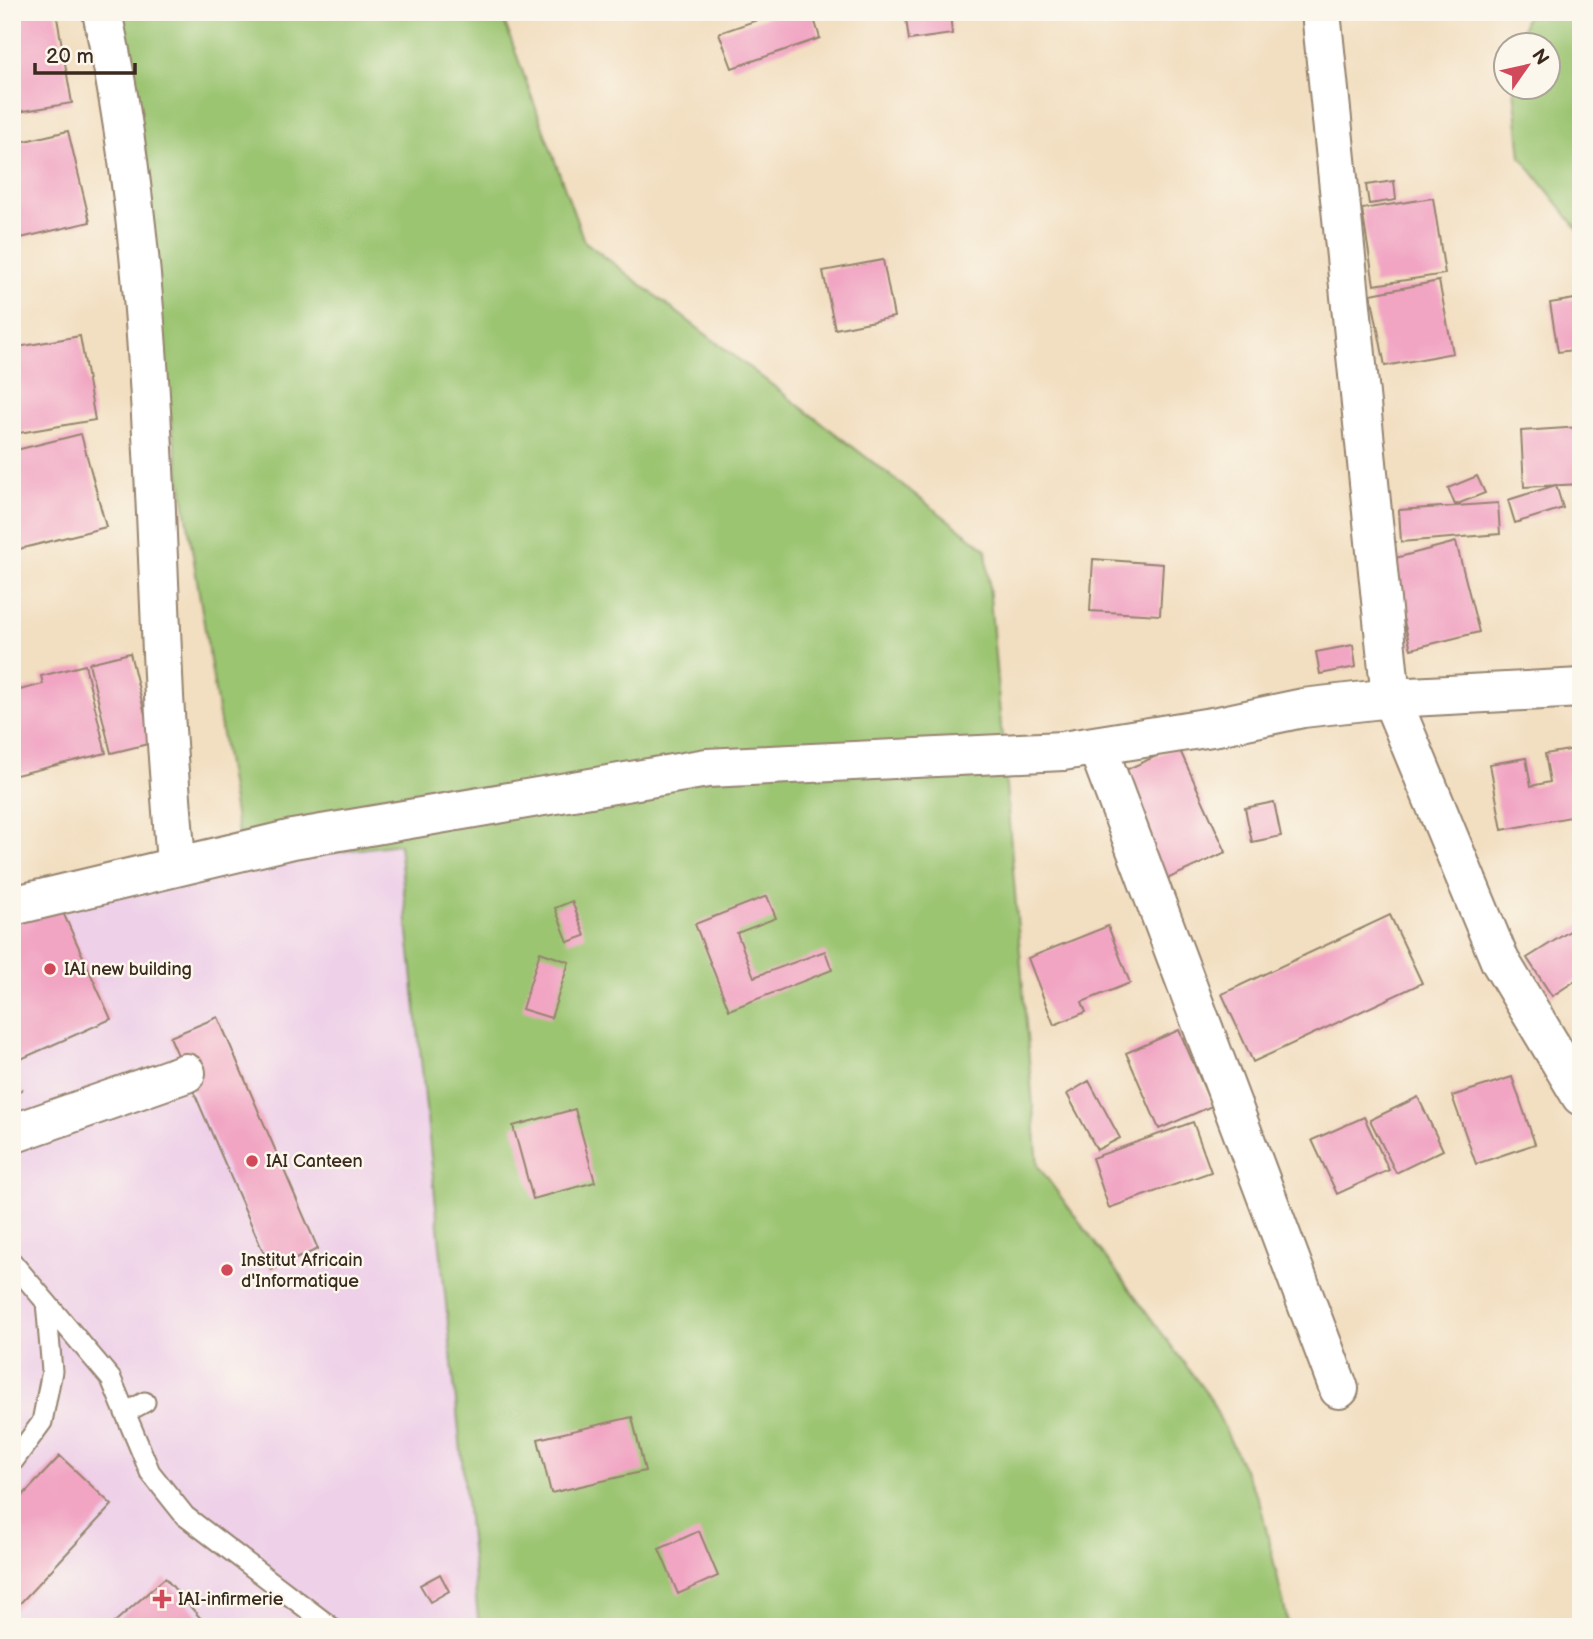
<svg xmlns="http://www.w3.org/2000/svg" width="1593" height="1639" font-family="'Balsamiq Sans',sans-serif">
	<style>
		.built { fill: #eed0e8 }
		.green { fill: #9cc572; stroke: #6c7848; stroke-width: 2 }
		.building { fill: #f1a5c3 }
		.lines { fill: none; stroke-linecap: round; stroke-linejoin: round }
		.service-casing { stroke: #96846f; stroke-width: 23 }
		.minor-casing { stroke: #96846f; stroke-width: 42 }
		.path { stroke: #96846f; stroke-width: 4.5; stroke-dasharray: 2 5; stroke-linecap: butt }
		.service { stroke: #fff; stroke-width: 19 }
		.minor { stroke: #fff; stroke-width: 38 }
		.poi-dot { fill: #d1495b; stroke: #fbf7ec; stroke-width: 2.5 }
		.labels { text-anchor: middle; stroke-width: 5; stroke-linejoin: round; paint-order: stroke }
		.poi-label { font-size: 18px; fill: #3b2a1e; stroke: #fbf7ec; text-anchor: start }
	</style>
	<rect width="100%" height="100%" fill="#fbf7ec"/>
	<filter id="ink" filterUnits="userSpaceOnUse"><feTurbulence type="fractalNoise" baseFrequency=".0143" numOctaves="2"/><feDisplacementMap in="SourceGraphic" scale="14" xChannelSelector="R" yChannelSelector="G"/><feConvolveMatrix kernelMatrix="1 2 1 2 8 2 1 2 1" color-interpolation-filters="sRGB"/></filter>
	<filter id="wash" filterUnits="userSpaceOnUse"><feTurbulence type="fractalNoise" baseFrequency=".00686" numOctaves="4" result="noise"/><feDisplacementMap in="SourceGraphic" scale="28" xChannelSelector="R" yChannelSelector="G"/><feGaussianBlur stdDeviation="1.57" result="paint"/><feColorMatrix in="noise" values="0 0 0 0 0 0 0 0 0 0 0 0 0 0 0 0 0 1.4 0 .05"/><feComposite in="paint" operator="in"/></filter>
	<g filter="url(#wash)">
		<rect width="100%" height="100%" fill="#f2dec0"/>
		<!-- built -->
		<path class="built" d="M399,843l80,784h-467v-714l231,-49z"/>
		<!-- green -->
		<path class="green" d="M105,12h396l83,229 402,308 52,617 172,232 50,105 29,124h-810l-80,-783 -156,20z
			M1527,12h54v221l-60,-76 -7,-69h34v-42l-30,-1z"/>
		<g id="blocks">
			<!-- building -->
			<path class="building" d="M12,12h44l16,91 -60,10z
				M781,12h31l8,26 -88,30 -13,-35z
				M905,12h45l2,22 -43,6z
				M68,131l22,91 -78,18v-96z
				M1394,181l2,19 -27,4 -3,-19z
				M1433,198l12,76 -71,11 -12,-76z
				M883,260l11,57 -59,12 -12,-58z
				M1439,281l14,72 -68,13 -14,-72z
				M1581,298v51l-23,3 -8,-49z
				M80,336l15,84 -82,14 -1,-86z
				M1581,427v57l-57,3 -3,-56z
				M81,434l25,93 -94,24v-100z
				M1477,476l8,17 -30,12 -7,-17z
				M1556,485l7,23 -48,15 -7,-23z
				M1498,503l2,31 -99,8 -2,-32z
				M1456,542l23,90 -68,17 -23,-89z
				M1093,559l70,5 -3,51 -70,-4z
				M1353,645l3,22 -36,7 -4,-22z
				M130,653l22,90 -41,10 -22,-90z
				M85,665l21,88 -94,23v-84l31,-8 -2,-8z
				M1178,746l48,106 -61,28 -48,-106z
				M1581,748v67l-79,15 -12,-66 36,-6 5,28 19,-4 -5,-28z
				M1274,802l7,34 -29,6 -7,-34z
				M767,896l9,22 -39,15 17,44 71,-26 7,19 -103,40 -34,-86z
				M57,899l54,120 -99,44v-143z
				M572,901l13,35 -17,6 -13,-34z
				M1390,915l32,68 -169,79 -31,-68z
				M1581,924v53l-29,19 -25,-38z
				M1108,926l22,57 -48,19 4,10 -32,13 -26,-67z
				M540,952l29,10 -18,56 -29,-9z
				M218,1017l100,232 -47,21 -101,-233z
				M1179,1030l33,76 -53,23 -33,-76z
				M1512,1077l23,67 -59,20 -24,-68z
				M1089,1081l31,57 -23,12 -30,-56z
				M1418,1097l25,53 -47,23 -26,-53z
				M575,1109l20,73 -62,17 -20,-73z
				M1364,1117l25,53 -52,24 -25,-54z
				M1193,1122l18,50 -102,36 -17,-50z
				M632,1417l13,54 -94,22 -13,-54z
				M60,1456l52,49 -100,107v-105z
				M699,1531l19,45 -40,18 -19,-45z
				M440,1574l9,17 -19,11 -10,-17z
				M165,1578l38,43 -7,6h-87z"/>
		</g>
	</g>
	<g filter="url(#ink)">
		<use href="#blocks" fill-opacity="0" stroke="#96846f" stroke-width="2"/>
		<g class="lines">
			<!-- service casing -->
			<g class="service-casing">
				<path id="service" d="M12,1262l34,40 6,69 -10,51 -30,41
					M46,1302l65,77 39,93 35,44 146,111
					M125,1413l20,-11"/>
			</g>
			<!-- minor casing -->
			<g class="minor-casing">
				<path id="minor" d="M102,12c49,225 51,455 62,684 3,56 8,112 12,168
					M1321,12l70,686 109,263 81,135
					M1097,746l242,643
					M12,906l281,-67 414,-71 356,-17 155,-25 85,-18 88,-10 190,-10
					M12,1134l174,-61"/>
			</g>
			<!-- path -->
			<path class="path" d="M12,1078l13,16"/>
			<!-- service -->
			<use href="#service" class="service"/>
			<!-- minor -->
			<use href="#minor" class="minor"/>
		</g>
	</g>
	<!-- markers -->
	<g class="poi-dot">
		<circle cx="50" cy="969" r="7"/>
		<circle cx="252" cy="1161" r="7"/>
		<circle cx="227" cy="1270" r="7"/>
		<path d="M158.5 1588.5h7v7h7v7h-7v7h-7v-7h-7v-7h7z"/>
	</g>
	<g class="labels">
		<!-- poi labels -->
		<g class="poi-label">
			<text x="64" y="975">IAI new building</text>
			<text x="266" y="1167">IAI Canteen</text>
			<text x="241" y="1266">Institut Africain<tspan x="241" dy="21">d'Informatique</tspan></text>
			<text x="178" y="1605">IAI-infirmerie</text>
		</g>
	</g>
	<!-- margin -->
	<rect width="1593" height="1639" fill="none" stroke="#fbf7ec" stroke-width="42"/>
	<!-- north arrow -->
	<g transform="translate(1527 66) rotate(56)"><circle r="33" fill="#fbf7ec" stroke="#aea59a" stroke-width="2"/>
	<path d="M0-5L12 26L0 18L-12 26Z" fill="#d1495b"/>
	<text y="-10" font-size="19" font-weight="bold" text-anchor="middle" fill="#3b2a1e">N</text>
	</g>
	<!-- scale -->
	<path d="M35 63v10h100v-10" fill="none" stroke="#3b2a1e" stroke-width="3.5"/>
	<text x="46" y="63" font-size="21" fill="#3b2a1e" stroke="#fbf7ec" stroke-width="5" paint-order="stroke">20 m</text>
</svg>
